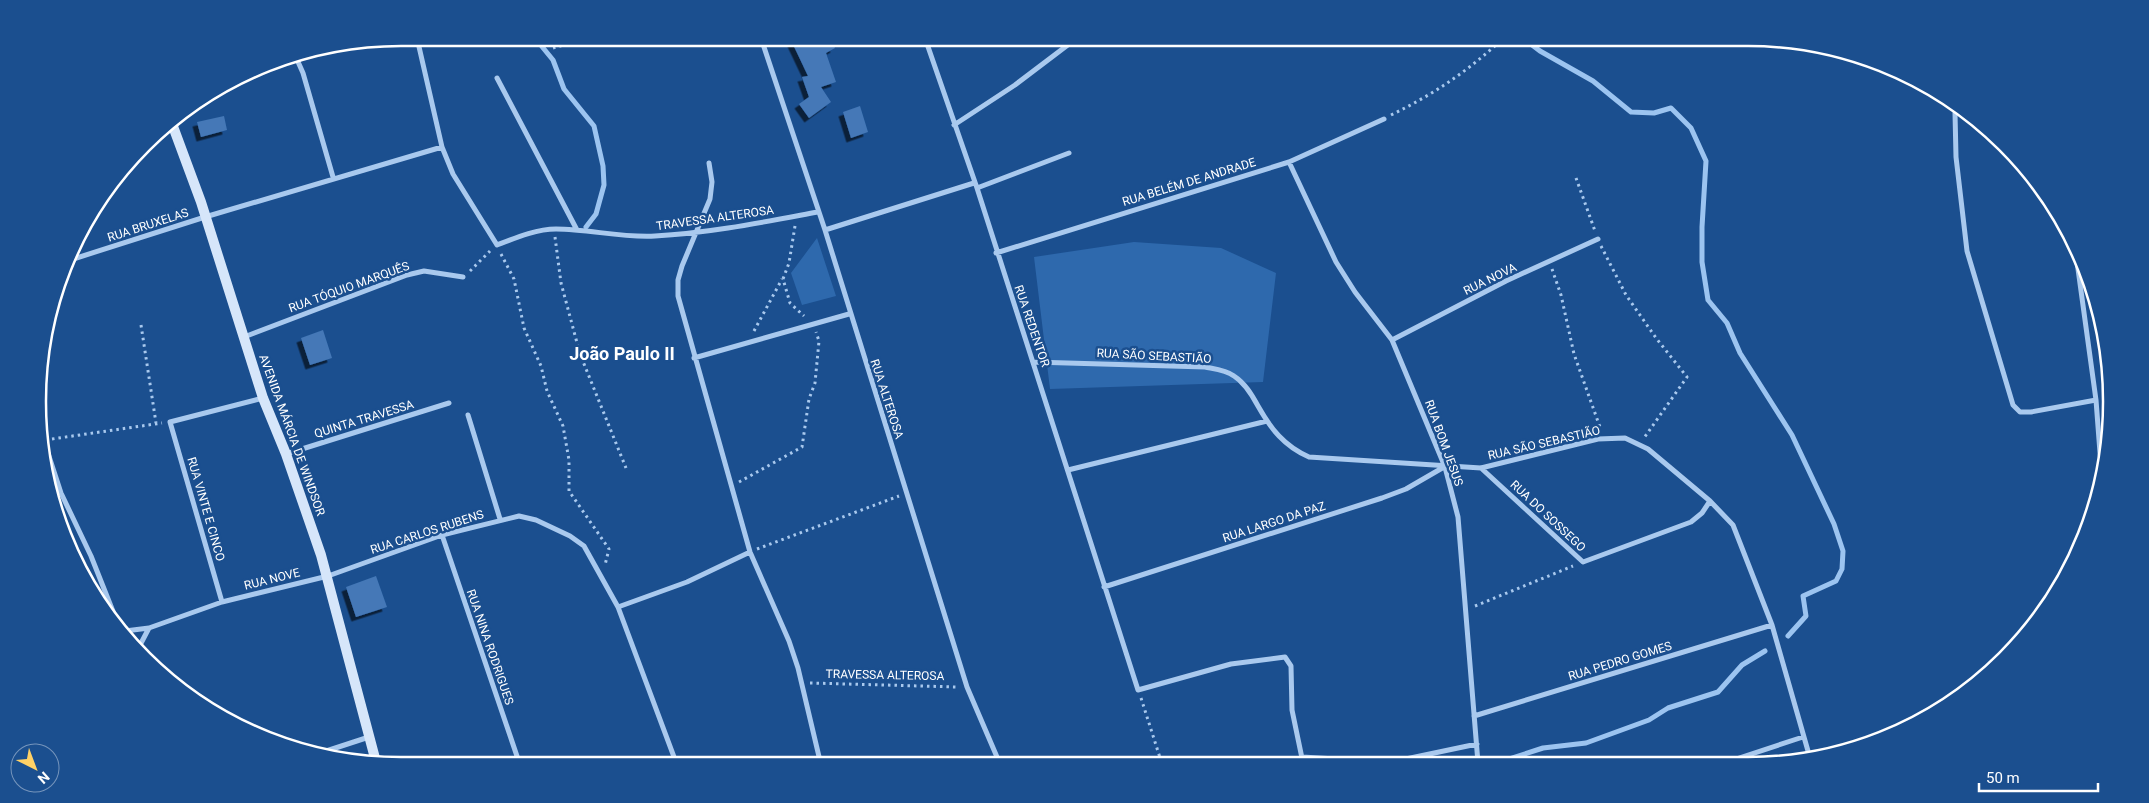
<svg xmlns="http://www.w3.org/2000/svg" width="2149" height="803" font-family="Roboto,sans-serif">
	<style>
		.green { fill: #2e69ad }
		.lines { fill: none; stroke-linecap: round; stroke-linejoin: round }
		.stream { stroke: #9cc4f0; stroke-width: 5 }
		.building { fill: #4478b7; filter: url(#shadow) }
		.path { stroke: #a9c9ee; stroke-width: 3; stroke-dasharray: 2.5 4; stroke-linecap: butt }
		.street { stroke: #a9c9ee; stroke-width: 5 }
		.secondary { stroke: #d6e6fa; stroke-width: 10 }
		.labels { text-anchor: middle; stroke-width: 5; stroke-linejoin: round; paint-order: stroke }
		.street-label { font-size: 12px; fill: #fff; stroke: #1b4f8f }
		.district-label { font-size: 18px; font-weight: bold; fill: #fff; stroke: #1b4f8f }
		.rim { fill: none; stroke: #fff; stroke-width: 2.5 }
	</style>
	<defs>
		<filter id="shadow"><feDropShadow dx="-4.5" dy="4.5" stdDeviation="0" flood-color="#0009"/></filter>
	</defs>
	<rect width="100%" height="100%" fill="#1b4f8f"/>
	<!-- green -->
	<path class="green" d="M817,238l19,58 -34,9 -11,-32z
		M1134,242l87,6 55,25 -13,109 -213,7 -16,-132z"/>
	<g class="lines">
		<!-- stream -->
		<path class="stream" d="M535,38l18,22 11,29 30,37 9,40 1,19 -8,29 -10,13
			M1523,38l17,13 53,30 38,31 23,1 17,-5 20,20 15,33 -4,66v35l6,38 19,23 13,30 52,82 42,89 9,27 -1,18 -6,12 -33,15 3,20 -18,20
			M1497,763l46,-15 43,-5 63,-23 19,-12 50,-16 24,-27 23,-14"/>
	</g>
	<!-- building -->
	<path class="building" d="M790,38h40l5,10 -9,5 10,29 -15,5 10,15 -22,16 -10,-14 10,-7 -7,-20 6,-1z
		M860,106l8,26 -17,6 -8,-26z
		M224,116l3,14 -26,7 -4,-15z
		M323,330l9,28 -22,7 -9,-27z
		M376,576l11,31 -31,10 -10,-30z"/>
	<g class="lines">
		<!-- path -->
		<path class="path" d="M553,48l37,-10
			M1946,98l5,8
			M1391,115c41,-20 71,-40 105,-70l-1,-7
			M1576,178l19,53
			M795,226l-6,37 -6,16 7,24 14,13
			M555,237l6,46 19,71 46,114
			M1601,246l25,49 30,43 31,39 -43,61
			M501,254l13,25 10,49 17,38 6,25 16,35 6,34v31l40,58 -4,16
			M1552,269l9,26 13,59 27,76
			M470,271l20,-20
			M141,325l15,98
			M754,331l28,-52
			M52,439l110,-16
			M739,482l63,-35 7,-48 6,-16 4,-42 -3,-9
			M757,549l142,-53
			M1475,606l98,-40
			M810,683l147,4
			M1141,698l21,66"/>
		<!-- street -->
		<path class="street" d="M417,38l25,109 11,27 44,71c18,-7 39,-16 59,-16 33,0 65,9 99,7 55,-3 109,-14 163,-24
			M761,38l64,192 142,457 33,77
			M925,38l52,150 161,502 93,-26 54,-7 6,9 1,44 11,53
			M295,55l8,18 30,104
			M497,78l80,152
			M1964,109l-9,4 1,44 11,94 46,154 7,7h11l65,-12
			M954,125l61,-40 62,-47
			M1289,162l47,100 19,30 37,48 53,127 13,50 20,246
			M709,163l3,19 -2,17 -28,67 -4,14v16l72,256 39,89 9,27 23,97
			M977,188l92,-35
			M825,230l149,-47
			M2075,247l21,153 6,79
			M996,253l293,-91 95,-43
			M67,261l138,-44 237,-70
			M244,337l163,-62 17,-4 39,6
			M1392,340l114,-59 92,-42
			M694,358l155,-44
			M1033,362l172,5c10,2 21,3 29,9 11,7 18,19 24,30 13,23 26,40 51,51l172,11 117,-29 27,-1 23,11 62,52 23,24 39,100 38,133
			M468,415l32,104
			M44,441l17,52 30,63 27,68
			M286,454l163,-51
			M1481,468l102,94 108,-40 11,-9 8,-12
			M1068,470l199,-49
			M442,535l78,230
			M1104,587l278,-89 24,-9 38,-22
			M222,602l-52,-180 93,-24
			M618,607l59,158
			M125,631l24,-3
			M139,647l10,-19 73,-26 106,-26 114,-41 77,-19 17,4 34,16 14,10 34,61 69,-25 63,-30
			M1474,716l298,-91
			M317,754l52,-17
			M1302,757l68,4 31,-1 76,-16
			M1724,763l79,-26"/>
		<!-- secondary -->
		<path class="secondary" d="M171,121l30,81 62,196 23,56 35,101 55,207"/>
	</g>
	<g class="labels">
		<!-- street labels -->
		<g class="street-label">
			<text transform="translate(1189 182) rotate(-17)" y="4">RUA BELÉM DE ANDRADE</text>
			<text transform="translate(715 218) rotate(-8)" y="4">TRAVESSA ALTEROSA</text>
			<text transform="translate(148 225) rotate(-18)" y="4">RUA BRUXELAS</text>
			<text transform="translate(1490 279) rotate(-26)" y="4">RUA NOVA</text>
			<text transform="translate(349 287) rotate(-20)" y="4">RUA TÓQUIO MARQUÊS</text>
			<text transform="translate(1032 326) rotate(71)" y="4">RUA REDENTOR</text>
			<text transform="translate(1154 356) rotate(3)" y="4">RUA SÃO SEBASTIÃO</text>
			<text transform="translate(887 399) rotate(72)" y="4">RUA ALTEROSA</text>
			<text transform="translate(364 419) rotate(-17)" y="4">QUINTA TRAVESSA</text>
			<text transform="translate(292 435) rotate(70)" y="4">AVENIDA MÁRCIA DE WINDSOR</text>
			<text transform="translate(1444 443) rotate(70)" y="4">RUA BOM JESUS</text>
			<text transform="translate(1544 443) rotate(-13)" y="4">RUA SÃO SEBASTIÃO</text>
			<text transform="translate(206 509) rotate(74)" y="4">RUA VINTE E CINCO</text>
			<text transform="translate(1548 516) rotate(43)" y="4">RUA DO SOSSEGO</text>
			<text transform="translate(1274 522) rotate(-18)" y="4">RUA LARGO DA PAZ</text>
			<text transform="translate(427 532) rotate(-18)" y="4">RUA CARLOS RUBENS</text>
			<text transform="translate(272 579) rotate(-14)" y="4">RUA NOVE</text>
			<text transform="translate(490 647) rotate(71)" y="4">RUA NINA RODRIGUES</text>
			<text transform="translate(1620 661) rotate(-17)" y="4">RUA PEDRO GOMES</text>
			<text transform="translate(885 675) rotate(1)" y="4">TRAVESSA ALTEROSA</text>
		</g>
		<!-- district labels -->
		<g class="district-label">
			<text x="622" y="360">João Paulo II</text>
		</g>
	</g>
	<!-- crop -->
	<path d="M0 0H2149V803H0ZM401 46H1748A355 355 0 0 1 2103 401V402A355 355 0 0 1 1748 757H401A355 355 0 0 1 46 402V401A355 355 0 0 1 401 46Z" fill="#1b4f8f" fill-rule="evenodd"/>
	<path class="rim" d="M401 46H1748A355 355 0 0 1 2103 401V402A355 355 0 0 1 1748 757H401A355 355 0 0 1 46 402V401A355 355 0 0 1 401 46Z"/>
	<!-- north arrow -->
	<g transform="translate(35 768) rotate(138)"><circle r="24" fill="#1b4f8f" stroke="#7695bc"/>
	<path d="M0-4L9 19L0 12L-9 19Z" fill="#ffd166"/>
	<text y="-8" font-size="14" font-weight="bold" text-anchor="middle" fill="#ffffff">N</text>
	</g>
	<!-- scale -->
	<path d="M1979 783v8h119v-8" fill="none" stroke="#ffffff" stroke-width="2.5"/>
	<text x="1986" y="783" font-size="15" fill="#ffffff" stroke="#1b4f8f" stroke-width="4" paint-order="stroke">50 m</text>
</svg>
